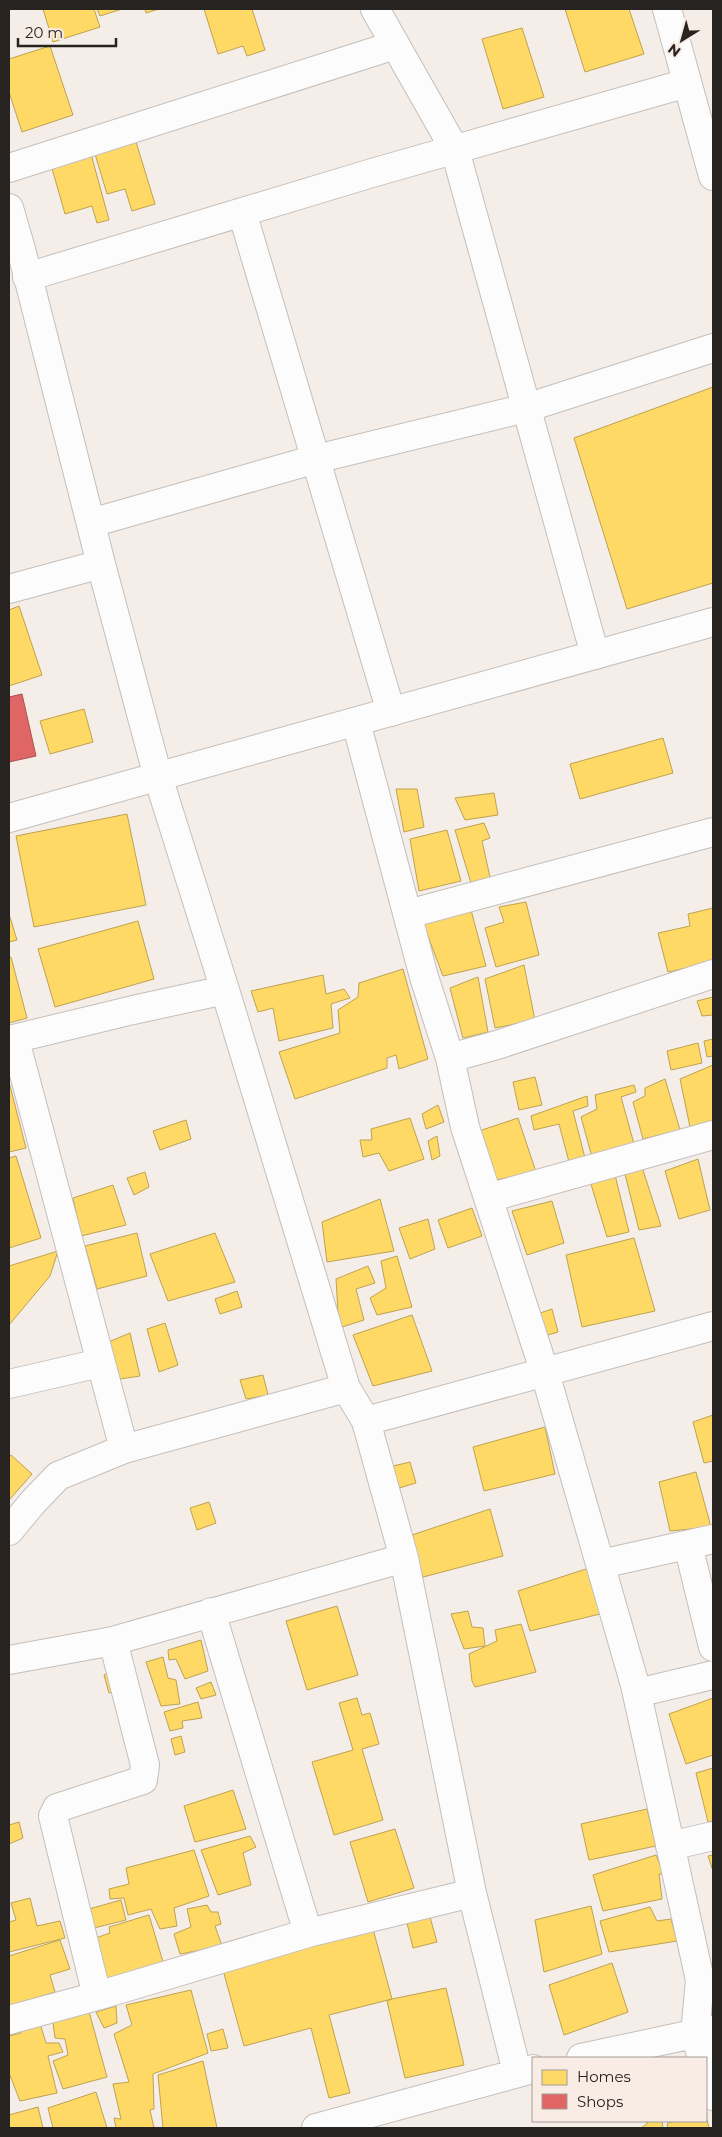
<svg xmlns="http://www.w3.org/2000/svg" width="722" height="2137" font-family="Montserrat,sans-serif">
	<style>
		.homes { fill: #ffd966; stroke: #bea251 }
		.shops { fill: #e06666; stroke: #a85251 }
		.lines { fill: none; stroke-linecap: round; stroke-linejoin: round }
		.minor-casing { stroke: #c4bfbb; stroke-width: 30 }
		.tertiary-casing { stroke: #c4bfbb; stroke-width: 30 }
		.minor { stroke: #fdfcfc; stroke-width: 28 }
		.tertiary { stroke: #fdfcfc; stroke-width: 28 }
	</style>
	<rect width="100%" height="100%" fill="#f4ede8"/>
	<!-- homes -->
	<path class="homes" d="M43,9h51l6,18 -47,15z
		M97,9h25l-22,7z
		M145,9h14l-13,4z
		M204,9h48l13,41 -18,6 -4,-10 -25,8z
		M565,9h64l15,45 -59,18z
		M522,28l22,69 -41,12 -21,-70z
		M50,46l23,69 -51,17 -13,-40v-33z
		M136,142l19,62 -23,7 -7,-22 -18,5 -12,-40z
		M91,154l18,66 -12,3 -5,-17 -27,8 -14,-49z
		M713,387v196l-86,26 -53,-171z
		M19,606l23,69 -33,11v-76z
		M84,709l9,33 -43,12 -10,-33z
		M663,738l10,35 -93,26 -10,-35z
		M396,789h21l7,38 -20,5z
		M494,793l4,22 -33,5 -10,-22z
		M127,814l19,91 -112,22 -18,-91z
		M484,823l6,15 -8,3 8,36 -19,6 -16,-53z
		M447,830l14,51 -42,10 -9,-52z
		M526,902l13,53 -43,12 -11,-39 19,-6 -5,-15z
		M713,908v54l-45,10 -10,-39 32,-7 -2,-12z
		M471,910l15,56 -43,10 -20,-53z
		M9,914l8,26 -8,2z
		M138,921l16,58 -99,28 -17,-58z
		M11,957l16,61 -18,5v-65z
		M524,965l11,55 -40,8 -10,-49z
		M403,969l25,90 -29,10 -3,-14 -9,3v10l-92,31 -16,-47 61,-19 -2,-23 20,-13 1,-14z
		M323,975l3,19 18,-5 6,9 -19,6 2,24 -54,13 -6,-33 -15,4 -7,-21z
		M478,977l10,55 -25,6 -13,-50z
		M713,997v18l-11,1 -5,-15z
		M713,1039v17l-6,1 -3,-16z
		M698,1043l4,20 -31,7 -4,-19z
		M713,1065v56l-23,6 -10,-48z
		M535,1077l7,28 -23,5 -6,-28z
		M665,1079l15,51 -37,9 -10,-37 12,-6v-8z
		M9,1082l17,66 -17,4z
		M634,1085l2,7 -15,5 13,47 -42,13 -11,-40 16,-8 -2,-14z
		M587,1096l1,10 -15,5 12,47 -16,4 -10,-38 -25,6 -3,-14z
		M438,1105l6,17 -18,7 -4,-15z
		M410,1118l14,41 -35,12 -10,-18 -16,4 -3,-17h12l-1,-11z
		M518,1118l18,54 -45,9 -15,-49z
		M186,1120l5,19 -31,11 -7,-19z
		M437,1136l3,20 -8,4 -4,-19z
		M16,1156l25,82 -32,10v-90z
		M698,1159l12,51 -31,9 -14,-48z
		M642,1167l19,59 -22,4 -14,-56z
		M145,1172l4,15 -15,8 -7,-17z
		M615,1175l14,57 -22,5 -17,-56z
		M113,1185l13,40 -45,11 -8,-38z
		M380,1199l14,52 -67,11 -5,-40z
		M552,1201l12,42 -37,12 -15,-44z
		M472,1208l10,28 -34,12 -10,-28z
		M428,1219l7,30 -25,10 -11,-31z
		M137,1233l10,43 -50,13 -12,-43z
		M215,1233l20,49 -67,19 -18,-47z
		M634,1238l21,73 -73,16 -16,-72z
		M58,1251l-8,25 -41,49v-59z
		M397,1256l15,51 -35,8 -7,-17 16,-10 -5,-27z
		M368,1266l7,17 -19,6 8,31 -25,8 -3,-49z
		M237,1291l5,16 -22,7 -5,-15z
		M552,1309l6,23 -17,5 -4,-23z
		M412,1315l20,56 -59,15 -20,-51z
		M165,1323l13,42 -19,7 -12,-43z
		M130,1333l10,43 -20,3 -14,-36z
		M263,1375l5,20 -22,4 -6,-19z
		M713,1415v46l-9,2 -11,-41z
		M545,1427l10,47 -71,17 -11,-44z
		M11,1455l21,19 -22,25 -1,-1v-41z
		M410,1462l6,21 -20,6 -7,-22z
		M696,1472l15,55 -41,4 -11,-49z
		M209,1502l7,21 -19,7 -7,-22z
		M490,1509l13,47 -80,21 -14,-41z
		M589,1568l11,46 -70,17 -12,-40z
		M337,1606l21,69 -51,15 -21,-69z
		M468,1611l4,16 11,1 2,18 -21,3 -13,-35z
		M521,1624l15,48 -61,15 -3,-6 -3,-27 28,-13 -2,-11z
		M201,1640l7,31 -23,8 -9,-20 -7,1 -1,-10z
		M163,1657l5,21 8,2 4,24 -19,2 -15,-44z
		M116,1671l6,19 -13,3 -5,-18z
		M211,1682l5,13 -15,4 -5,-11z
		M357,1698l5,17 8,-2 9,31 -17,5 21,71 -49,15 -22,-73 41,-12 -14,-47z
		M713,1698v57l-27,9 -17,-50z
		M198,1702l4,16 -20,3 1,7 -13,3 -6,-19z
		M181,1736l4,16 -10,3 -4,-16z
		M713,1768v53l-5,1 -12,-49z
		M233,1790l13,39 -51,13 -11,-36z
		M647,1809l9,37 -67,14 -8,-36z
		M19,1822l4,16 -14,6v-19z
		M395,1829l19,59 -46,14 -18,-60z
		M250,1836l6,11 -13,6 8,32 -33,10 -17,-45z
		M194,1850l15,46 -35,12 3,18 -17,3 -9,-20 -23,6 -4,-17 -14,1 -1,-10 20,-5 -3,-16z
		M656,1855l8,19h-5l3,25 -59,12 -10,-36z
		M713,1855v16l-5,-15z
		M30,1898l7,28 23,-5 5,17 -56,14v-30l7,-2 -5,-17z
		M121,1900l5,20 -32,8 -5,-19z
		M207,1905l4,7h7l3,12 -6,2 7,20 -42,8 -6,-20 17,-7 -4,-18z
		M591,1906l11,48 -58,18 -9,-52z
		M650,1907l7,14 14,-2 6,22 -68,11 -9,-31z
		M149,1915l14,47 -58,17 -12,-40 17,-6 -1,-6z
		M430,1917l7,25 -24,6 -6,-25z
		M373,1929l19,70 -63,16 21,78 -21,5 -18,-70 -67,18 -21,-76z
		M60,1940l10,29 -20,6 5,17 -46,14v-50z
		M612,1963l16,49 -64,23 -15,-50z
		M446,1988l18,77 -59,13 -18,-77 5,-2z
		M191,1990l17,63 -55,21 1,35 -4,1 4,18h-38l-2,-10 7,1 -8,-35 16,-2 -15,-48 18,-9 -6,-20z
		M116,2006l1,17 -13,5 -8,-16z
		M88,2008l19,69 -44,12 -10,-28 15,-6 -3,-16 -10,-1 -2,-15z
		M40,2024l6,19h13l4,9 -15,4 9,37 -37,8 -11,-28v-37l12,-3v-7z
		M223,2029l5,19 -17,3 -4,-17z
		M203,2061l14,67h-54l-5,-53z
		M96,2092l11,36h-54l-5,-20z
		M38,2107l5,21h-34v-13z
		M706,2116l3,12h-41l-1,-4 6,-3h33z
		M647,2121h15l1,7h-22l6,-4z"/>
	<!-- shops -->
	<path class="shops" d="M22,694l14,62 -27,6v-65z"/>
	<g class="lines">
		<!-- minor casing -->
		<g class="minor-casing">
			<path id="minor" d="M375,9l80,141 140,505
				M667,9l46,167
				M9,168l386,-123
				M9,208l12,41 80,315 57,213 67,213 121,398 20,33 38,137 68,335 45,179
				M242,212l149,500
				M27,277l345,-104 315,-90
				M91,523l225,-64 210,-51 187,-60
				M9,589l92,-25
				M356,722l68,255 26,81 15,69 80,246 90,312 65,295 -5,54 7,24
				M408,914l305,-82
				M9,1040l124,-30 92,-20
				M15,1040l109,409 222,-61
				M450,1058l47,-13 216,-71
				M488,1198l225,-63
				M9,1384l91,-21
				M366,1421l347,-95
				M9,1531l25,-30 24,-25 66,-27
				M688,1545l25,102
				M601,1564l112,-25
				M211,1612l97,321
				M9,1660l104,-19 291,-83
				M637,1693l76,-18
				M670,1846l43,-10
				M97,1996l-44,-180 4,-8 86,-28 2,-15 -32,-124
				M9,2020l88,-24 211,-63 164,-40
				M581,2058l131,-28
				M706,2071l7,25
				M316,2128l217,-59"/>
		</g>
		<!-- tertiary casing -->
		<g class="tertiary-casing">
			<path id="tertiary" d="M9,818l704,-196"/>
		</g>
		<!-- minor -->
		<use href="#minor" class="minor"/>
		<!-- tertiary -->
		<use href="#tertiary" class="tertiary"/>
	</g>
	<!-- border -->
	<rect width="722" height="2137" fill="none" stroke="#272320" stroke-width="20"/>
	<!-- legend -->
	<rect x="532" y="2057" width="175" height="65" fill="#f8ece4" stroke="#a49c96"/>
	<rect x="542" y="2070" width="25" height="15" fill="#ffd966" stroke="#a49c96"/>
	<text x="577" y="2082" font-size="15" fill="#272320">Homes</text>
	<rect x="542" y="2094" width="25" height="15" fill="#e06666" stroke="#a49c96"/>
	<text x="577" y="2107" font-size="15" fill="#272320">Shops</text>
	<!-- north arrow -->
	<g transform="translate(682 40) rotate(217)" stroke="#f8ece4" stroke-width="4" paint-order="stroke">
	<path d="M0-4L9 19L0 12L-9 19Z" fill="#272320"/>
	<text y="-8" font-size="14" font-weight="bold" text-anchor="middle" fill="#272320">N</text>
	</g>
	<!-- scale -->
	<path d="M18 38v8h98v-8" fill="none" stroke="#272320" stroke-width="2.5"/>
	<text x="25" y="38" font-size="15" fill="#272320" stroke="#f8ece4" stroke-width="4" paint-order="stroke">20 m</text>
</svg>
